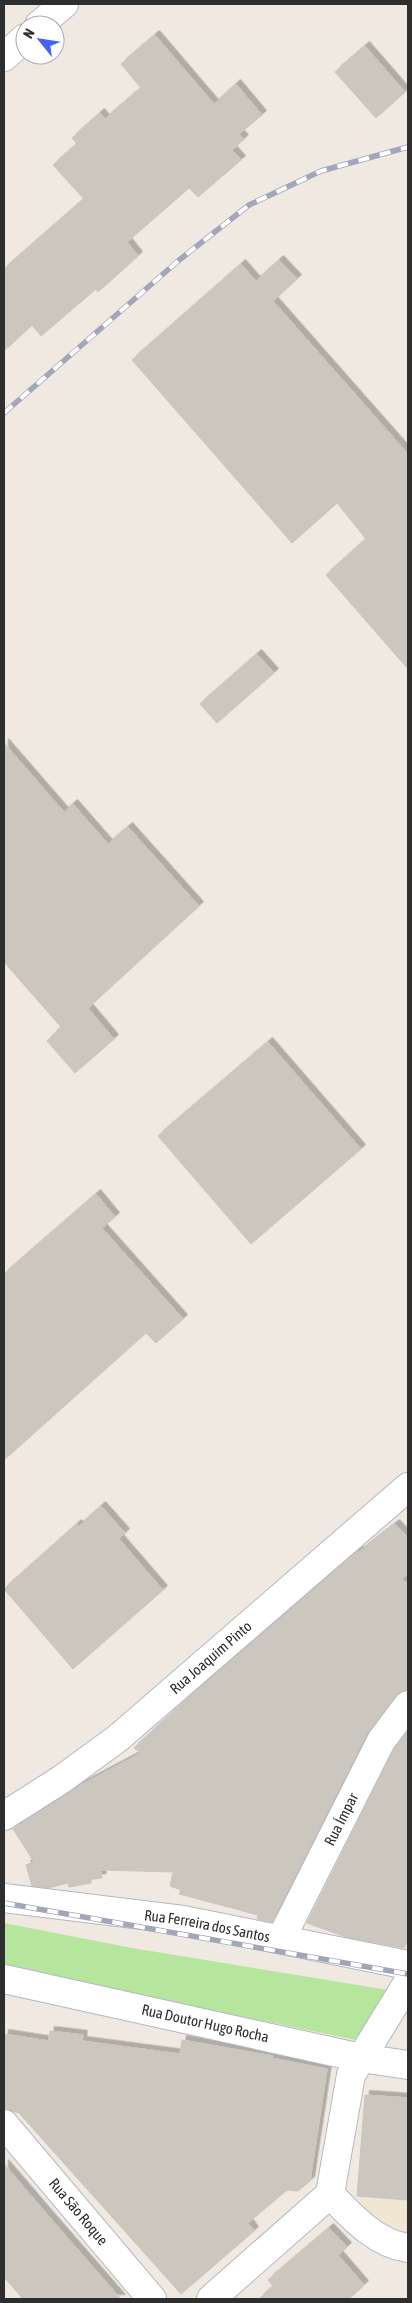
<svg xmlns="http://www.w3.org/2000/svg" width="412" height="2303" font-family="'Asap Condensed',sans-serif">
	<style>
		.education { fill: #f0e6d1 }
		.green { fill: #b6e59e }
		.building { fill: #cbc7bf; stroke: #cbc5ba; filter: url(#shadow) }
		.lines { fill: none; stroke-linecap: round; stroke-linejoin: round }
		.street-casing { stroke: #b4b7c1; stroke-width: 30 }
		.secondary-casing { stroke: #b4b7c1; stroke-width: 30 }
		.street { stroke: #fff; stroke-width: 28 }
		.secondary { stroke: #fff; stroke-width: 28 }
		.rail-casing { stroke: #a3a6b8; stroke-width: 5.5 }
		.rail { stroke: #fff; stroke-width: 4; stroke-dasharray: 11; stroke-linecap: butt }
		.labels { text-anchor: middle; stroke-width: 4.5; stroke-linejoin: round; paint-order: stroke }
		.street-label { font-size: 15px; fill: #2e2e2e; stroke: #fff }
	</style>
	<defs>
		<filter id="shadow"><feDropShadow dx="4.5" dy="-4.5" stdDeviation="0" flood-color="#0004"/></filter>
	</defs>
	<rect width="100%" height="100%" fill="#efe9e1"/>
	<!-- education -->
	<path class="education" d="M367,2098l41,2v134l-24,-2v-9l-20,-14 -5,-11z"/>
	<!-- green -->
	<path class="green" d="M4,1923l128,25 256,42 -27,51 -357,-73z"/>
	<!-- building -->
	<path class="building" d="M155,35l59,69 22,-20 26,31 -23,19 5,5 -12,11 9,10 -43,37 -9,-9 -62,54 11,14 -40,36 -2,-3 -55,47 -9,-11 -28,26v-82l80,-70 -31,-34 24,-21 -5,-6 28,-25 5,6 36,-31 -20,-24z
		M365,46l40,46 -29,26 -41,-46z
		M279,260l18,19 -24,22 135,153v215l-82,-94 40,-36 -29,-36 -45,40 -160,-183 109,-96 15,17z
		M257,654l17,19 -57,50 -17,-19z
		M4,743l60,69 9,-8 35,40 20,-17 71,79 -111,102 26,31 -39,34 -28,-32 14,-14 -57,-65z
		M268,1042l93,107 -110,95 -93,-108z
		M96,1194l19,23 -13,11 81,91 -27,24 -10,-10 -142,127v-186z
		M101,1506l24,27 -6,6 44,51 -90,79 -69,-80 73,-65 2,2z
		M395,1524l13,14v36l-6,4 6,7v105l-7,1 -5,5 -29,38 -95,188 -15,-3 1,-4 -79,-21 2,-4 -11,-4 3,-14 -73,-2 2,8 -11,1v4l-22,4 -1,-4 -20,5 -16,-2 -6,-21 8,-3 -21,-33 68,-44 60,-32 -7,-5 66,-61 158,-136 1,1z
		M408,1731v210l-4,7 -58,-11 -39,-14 87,-174z
		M50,2031l33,4 -1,6 98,13 2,-14 91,16 -1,2 55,11 -17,112 -12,10 -11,-1 -39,33 6,8 -73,63 -162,-181 -15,-4v-75l45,7z
		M365,2095l43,3v102l-51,-4z
		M4,2164l48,56 69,79h-98l-19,-22z
		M329,2228l18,19 -9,8 26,30 -15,14h-90l14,-13 -5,-6z"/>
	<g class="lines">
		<!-- street casing -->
		<g class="street-casing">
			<g id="street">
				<path id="s1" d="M4,1816l58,-37 56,-41 290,-251"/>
				<path id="s2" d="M4,1898l179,22 225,45"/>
				<path id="s3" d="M281,1939l100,-198 27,-36"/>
				<path id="s4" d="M4,1979l357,79 47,7"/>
				<path id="s5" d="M4,2124l148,175"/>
				<path d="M330,2194c21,22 46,50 78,54"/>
				<path d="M211,2299l119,-105 21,-119 57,-93"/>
			</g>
		</g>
		<!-- secondary casing -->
		<g class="secondary-casing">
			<path id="secondary" d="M39,25l25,-21
				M4,57l21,-19"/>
		</g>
		<!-- street -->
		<use href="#street" class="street"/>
		<!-- secondary -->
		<use href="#secondary" class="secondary"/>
		<!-- rail casing -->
		<g class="rail-casing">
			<path id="rail" d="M4,413l174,-152 71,-56 72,-34 87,-24
				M4,1903l404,71"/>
		</g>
		<!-- rail -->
		<use href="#rail" class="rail"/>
	</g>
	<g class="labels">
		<!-- street labels -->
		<g class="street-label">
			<text dy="5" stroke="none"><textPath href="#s1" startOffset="261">Rua Joaquim Pinto</textPath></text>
			<text dy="5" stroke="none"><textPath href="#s3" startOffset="134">Rua Ímpar</textPath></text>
			<text dy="5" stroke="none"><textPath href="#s2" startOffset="205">Rua Ferreira dos Santos</textPath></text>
			<text dy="5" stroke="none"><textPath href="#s4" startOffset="206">Rua Doutor Hugo Rocha</textPath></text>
			<text dy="5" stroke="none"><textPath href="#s5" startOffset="115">Rua São Roque</textPath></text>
		</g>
	</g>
	<!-- border -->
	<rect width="412" height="2303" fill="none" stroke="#2e2e2e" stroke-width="10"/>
	<!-- north arrow -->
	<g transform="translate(40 40) rotate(300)"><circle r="24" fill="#ffffff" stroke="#ababab"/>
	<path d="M0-4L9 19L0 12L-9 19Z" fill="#4264fb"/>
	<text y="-8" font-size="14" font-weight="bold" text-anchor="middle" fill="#2e2e2e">N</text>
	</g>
</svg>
